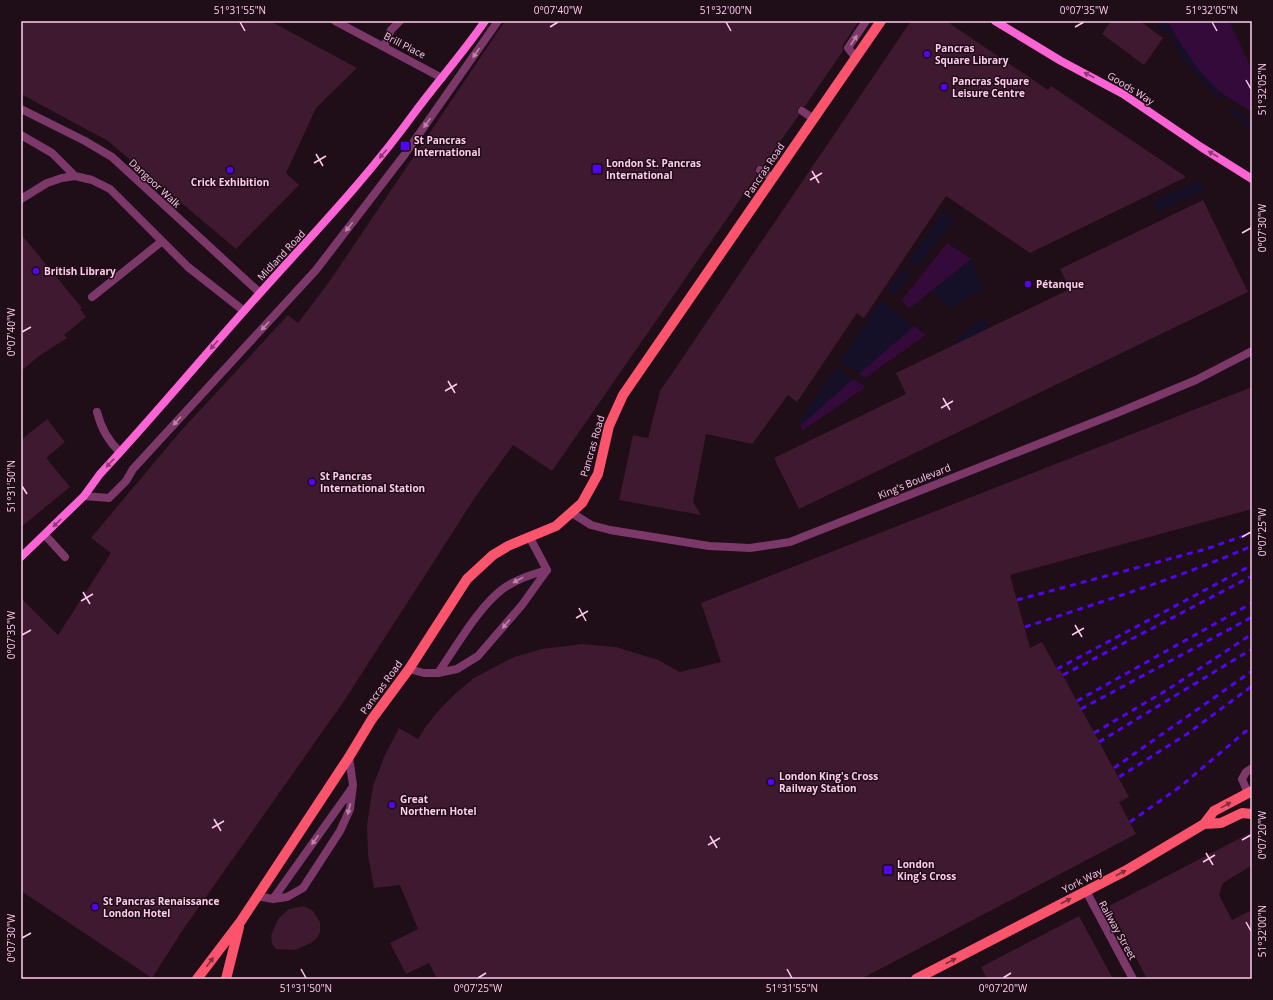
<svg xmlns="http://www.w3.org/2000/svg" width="1273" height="1000" font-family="'Open Sans',sans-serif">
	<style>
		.green { fill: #151028 }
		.water { fill: #340a3a }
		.building { fill: #3f192f }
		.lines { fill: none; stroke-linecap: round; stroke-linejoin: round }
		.lane { stroke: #7d386a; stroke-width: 8 }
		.street { stroke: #7d386a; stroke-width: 8 }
		.secondary { stroke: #fc64d5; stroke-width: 8 }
		.primary { stroke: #fc546c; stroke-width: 10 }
		.rail { stroke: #5304f1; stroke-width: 3; stroke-dasharray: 6 5; stroke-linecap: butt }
		.oneway { fill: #be82ab }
		.oneway2 { fill: #8e3876 }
		.oneway3 { fill: #822d3d }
		.ticks { fill: none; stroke: #fecbec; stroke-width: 1.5 }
		.poi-dot { fill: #5304f1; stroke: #1f0d17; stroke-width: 1.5 }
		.labels { text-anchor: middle; stroke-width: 3; stroke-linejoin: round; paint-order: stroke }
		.street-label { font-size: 10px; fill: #fecbec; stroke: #1f0d17 }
		.poi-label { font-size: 10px; font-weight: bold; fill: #fecbec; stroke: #1f0d17; text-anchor: start }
		.neatline { fill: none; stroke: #fecbec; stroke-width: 1.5 }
		.ticks-label { font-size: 10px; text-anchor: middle; fill: #fecbec }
	</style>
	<rect width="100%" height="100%" fill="#1f0d17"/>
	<!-- green -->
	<path class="green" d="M1151,21h15l13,21 45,53 -3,5 -1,-3 -16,-12 -11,-16 -11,-10 -11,-23z
		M1232,108l20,14v7l-24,-17z
		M1195,182l10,7 -47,23 -5,-10z
		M944,211l11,8 -38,48 -9,-5z
		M971,259l12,29 -32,20 -20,-16z
		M903,269l8,5 -17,22 -6,-5z
		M881,301l33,25 -55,48 -19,-13z
		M985,317l3,12 -33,16v-5z
		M836,368l17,11 -53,47 -2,-3z"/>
	<!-- water -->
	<path class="water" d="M1167,21h62l23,49v42c-9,-6 -18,-10 -26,-16 -25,-18 -43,-49 -59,-75z
		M947,243l24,16 -61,49 -9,-7z
		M914,326l12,9 -61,43 -6,-4z
		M853,379l13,8 -64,44 -2,-5z"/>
	<!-- building -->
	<path class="building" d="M21,21h249l87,47 -41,40 -30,65 13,12 -63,64 -128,-108 -87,-47z
		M505,21h354l-16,24v6l-38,55 -7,2 -1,3 2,4 -36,51 -3,-1 -4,2 -1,3 2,5 -205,296 -39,-26 -37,51 -132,205 -162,230 -30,47 -131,-87v-293l37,37 53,-82 -20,-15 88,-105 109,-118 10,8 31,-41z
		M911,21h35l102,69 3,-4 135,91 -156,76 -84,-57 -82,122 -7,-5 -60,89 -9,-7 -36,49 -46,-10 -13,68 8,13 -82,-15 14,-65 15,3 12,-47z
		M1111,21h29l23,17 -19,27 -42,-31z
		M1203,200l45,92 -449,217 -25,-51 132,-64 -10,-21 174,-84 -10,-20z
		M21,234l61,74 -2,1 6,8 -22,18 3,3 -28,18 -18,15z
		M1252,387v122l-242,66 20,73 12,-6 16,29 2,-1 69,127 -10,5 17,32 -275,145h-424l-8,-16 -23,11 -16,-31 28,-14 -18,-44 -26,3 -6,-33 -1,-30 6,-39 11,-29 15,-29 19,11 8,-13 15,-18 15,-15 18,-15 40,-21 28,-8 40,-5 34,3 42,13 22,12 41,-10 -20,-59z
		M47,419l18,23 -19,16 24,29 -49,40v-87z
		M1252,832v33l-29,18 -4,12 13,25 20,-10v69h-105l-38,-73z
		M304,906l9,5 7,11v10l-3,6 -6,5 -16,7 -19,-1 -4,-5 -1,-8 7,-17 11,-10z
		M1079,916l34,63h-126l-6,-12z"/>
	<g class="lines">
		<!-- lane -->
		<path class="lane" d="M856,58l-8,-10 18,-27
			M802,111l12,8
			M21,135l31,18 23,23
			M760,170l13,8
			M21,199l26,-16 15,-5 13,-2 17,4 18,9 78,78 56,44
			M92,297l69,-55
			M97,412c4,16 11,29 23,40
			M84,496l25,2 17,-17 7,-12 183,-199 89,-116 93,-133
			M45,535l20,22
			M409,669l15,4h14c18,-26 41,-67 66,-85 13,-9 28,-14 43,-18l-17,-32
			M438,673l19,-4 21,-13 44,-51 25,-35
			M1248,793l-6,-14 4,-7 6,-4
			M257,896l16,3 14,-2 16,-9 37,-57 10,-22 3,-24 -4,-28
			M273,899l79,-111"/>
		<!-- street -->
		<path class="street" d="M335,21l107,57
			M384,46l7,-16 9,-9
			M21,109l64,32 27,16 148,136
			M572,513l19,12 19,5 99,16 41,2 40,-6 327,-129 79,-33 56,-29
			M1086,891l47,88"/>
		<!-- secondary -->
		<path class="secondary" d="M995,21l66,40 62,33 78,53 51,32
			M21,557l63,-61 16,-22c55,-59 106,-121 160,-181 53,-59 108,-116 155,-181 23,-31 48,-59 70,-91"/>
		<!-- primary -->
		<path class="primary" d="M1204,824l17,-1 21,-10 10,1
			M197,979l44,-58 108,-164 23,-38 37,-50 58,-90 26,-24 15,-9 48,-20 26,-23 16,-29 11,-48 14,-31 258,-374
			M226,979l13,-52
			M916,979l209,-108 79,-47 10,-13 38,-20"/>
		<!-- rail -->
		<path class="rail" d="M1017,600l189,-51 46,-16
			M1025,627c76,-25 153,-49 227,-81
			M1057,669l195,-104
			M1063,675l189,-99
			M1077,701l175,-98
			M1081,709l171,-92
			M1094,733l73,-43 85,-56
			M1099,742l153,-93
			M1114,768l138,-97
			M1119,777l68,-43 65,-48
			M1130,822l51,-36 71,-60"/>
	</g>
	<!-- one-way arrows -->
	<defs><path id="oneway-solid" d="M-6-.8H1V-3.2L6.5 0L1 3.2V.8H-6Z"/></defs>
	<g class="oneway">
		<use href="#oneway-solid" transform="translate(854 40) rotate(-56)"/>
		<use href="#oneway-solid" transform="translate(476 53) rotate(124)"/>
		<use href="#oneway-solid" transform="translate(427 123) rotate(126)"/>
		<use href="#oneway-solid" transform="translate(349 227) rotate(128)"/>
		<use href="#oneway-solid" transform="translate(265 326) rotate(133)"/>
		<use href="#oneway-solid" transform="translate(177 421) rotate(133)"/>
		<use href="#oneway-solid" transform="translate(518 580) rotate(151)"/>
		<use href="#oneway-solid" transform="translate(506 624) rotate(130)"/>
		<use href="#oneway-solid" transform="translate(349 809) rotate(105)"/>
		<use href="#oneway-solid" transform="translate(315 840) rotate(125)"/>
	</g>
	<g class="oneway2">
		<use href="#oneway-solid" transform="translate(1089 75) rotate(-153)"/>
		<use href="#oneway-solid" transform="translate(383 154) rotate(130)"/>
		<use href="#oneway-solid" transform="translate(1213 154) rotate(-150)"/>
		<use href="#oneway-solid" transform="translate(214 345) rotate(131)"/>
		<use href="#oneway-solid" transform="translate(110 463) rotate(133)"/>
		<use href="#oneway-solid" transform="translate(57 523) rotate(136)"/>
	</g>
	<g class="oneway3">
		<use href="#oneway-solid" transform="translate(1226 805) rotate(-29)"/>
		<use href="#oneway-solid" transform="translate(1121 873) rotate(-28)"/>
		<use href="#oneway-solid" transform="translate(1066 901) rotate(-27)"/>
		<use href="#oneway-solid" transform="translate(951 961) rotate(-27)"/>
		<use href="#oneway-solid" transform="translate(210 962) rotate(-53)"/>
	</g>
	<!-- ticks -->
	<path class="ticks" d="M240,22l5,9M726,22l5,9M1212,22l5,9M550,27l8,-5M1075,27l9,-5M1246,80l5,9M316,154l7,12M314,163l12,-7M812,171l7,12M810,180l12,-7M1242,233l9,-5M22,332l9,-5M448,381l7,12M445,391l12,-7M943,398l7,12M941,408l12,-7M22,486l5,8M1242,537l9,-5M83,592l7,12M81,601l12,-7M579,608l7,13M576,618l12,-7M1075,625l7,12M22,635l9,-5M1072,635l12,-7M214,819l7,12M212,828l12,-7M710,836l7,12M1242,840l9,-5M708,845l12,-7M1206,853l7,12M1203,862l12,-7M1246,922l5,9M22,938l9,-5M301,969l5,9M787,969l5,9M478,978l8,-5M1003,978l8,-5"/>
	<!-- markers -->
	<g class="poi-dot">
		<circle cx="927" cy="54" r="4"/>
		<circle cx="944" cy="87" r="4"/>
		<rect x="400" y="141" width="10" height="10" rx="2"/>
		<rect x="592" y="164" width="10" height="10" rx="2"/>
		<circle cx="230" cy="170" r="4"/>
		<circle cx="36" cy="271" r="4"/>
		<circle cx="1028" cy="284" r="4"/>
		<circle cx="312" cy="482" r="4"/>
		<circle cx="771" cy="782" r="4"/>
		<circle cx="392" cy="805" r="4"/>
		<rect x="883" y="865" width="10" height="10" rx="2"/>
		<circle cx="95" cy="907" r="4"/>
	</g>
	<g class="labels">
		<!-- street labels -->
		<g class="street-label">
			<text transform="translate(405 45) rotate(27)" y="4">Brill Place</text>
			<text transform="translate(1131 88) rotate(32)" y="4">Goods Way</text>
			<text transform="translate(764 170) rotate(-56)" y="4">Pancras Road</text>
			<text transform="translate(155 183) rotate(43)" y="4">Dangoor Walk</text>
			<text transform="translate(281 255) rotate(-47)" y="4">Midland Road</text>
			<text transform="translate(592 446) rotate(-74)" y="4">Pancras Road</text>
			<text transform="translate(914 481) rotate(-22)" y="4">King's Boulevard</text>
			<text transform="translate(381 687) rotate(-54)" y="4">Pancras Road</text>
			<text transform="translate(1082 880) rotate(-27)" y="4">York Way</text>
			<text transform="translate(1118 930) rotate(61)" y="4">Railway Street</text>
		</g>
		<!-- poi labels -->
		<g class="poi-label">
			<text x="935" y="52">Pancras<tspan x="935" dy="12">Square Library</tspan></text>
			<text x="952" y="85">Pancras Square<tspan x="952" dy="12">Leisure Centre</tspan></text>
			<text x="414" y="144">St Pancras<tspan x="414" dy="12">International</tspan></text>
			<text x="606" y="167">London St. Pancras<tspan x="606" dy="12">International</tspan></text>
			<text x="230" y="186" text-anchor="middle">Crick Exhibition</text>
			<text x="44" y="275">British Library</text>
			<text x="1036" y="288">Pétanque</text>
			<text x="320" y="480">St Pancras<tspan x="320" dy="12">International Station</tspan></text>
			<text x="779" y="780">London King's Cross<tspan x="779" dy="12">Railway Station</tspan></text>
			<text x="400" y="803">Great<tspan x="400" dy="12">Northern Hotel</tspan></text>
			<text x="897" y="868">London<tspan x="897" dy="12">King's Cross</tspan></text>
			<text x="103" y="905">St Pancras Renaissance<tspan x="103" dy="12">London Hotel</tspan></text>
		</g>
	</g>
	<!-- border -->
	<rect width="1273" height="1000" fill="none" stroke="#1f0d17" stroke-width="44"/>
	<rect x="22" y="22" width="1229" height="956" class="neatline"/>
	<g class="ticks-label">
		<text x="240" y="14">51°31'55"N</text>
		<text x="558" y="14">0°07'40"W</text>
		<text x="726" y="14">51°32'00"N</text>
		<text x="1084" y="14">0°07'35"W</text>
		<text x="1212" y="14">51°32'05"N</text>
		<text transform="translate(1262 89) rotate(-90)" y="4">51°32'05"N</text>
		<text transform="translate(1262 228) rotate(-90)" y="4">0°07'30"W</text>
		<text transform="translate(11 332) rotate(-90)" y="4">0°07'40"W</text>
		<text transform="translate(11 486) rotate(-90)" y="4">51°31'50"N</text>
		<text transform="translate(1262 532) rotate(-90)" y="4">0°07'25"W</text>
		<text transform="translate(11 635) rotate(-90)" y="4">0°07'35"W</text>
		<text transform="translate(1262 835) rotate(-90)" y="4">0°07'20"W</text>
		<text transform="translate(1262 931) rotate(-90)" y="4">51°32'00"N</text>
		<text transform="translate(11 938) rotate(-90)" y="4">0°07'30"W</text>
		<text x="306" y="992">51°31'50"N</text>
		<text x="478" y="992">0°07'25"W</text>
		<text x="792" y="992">51°31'55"N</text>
		<text x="1003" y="992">0°07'20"W</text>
	</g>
</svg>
